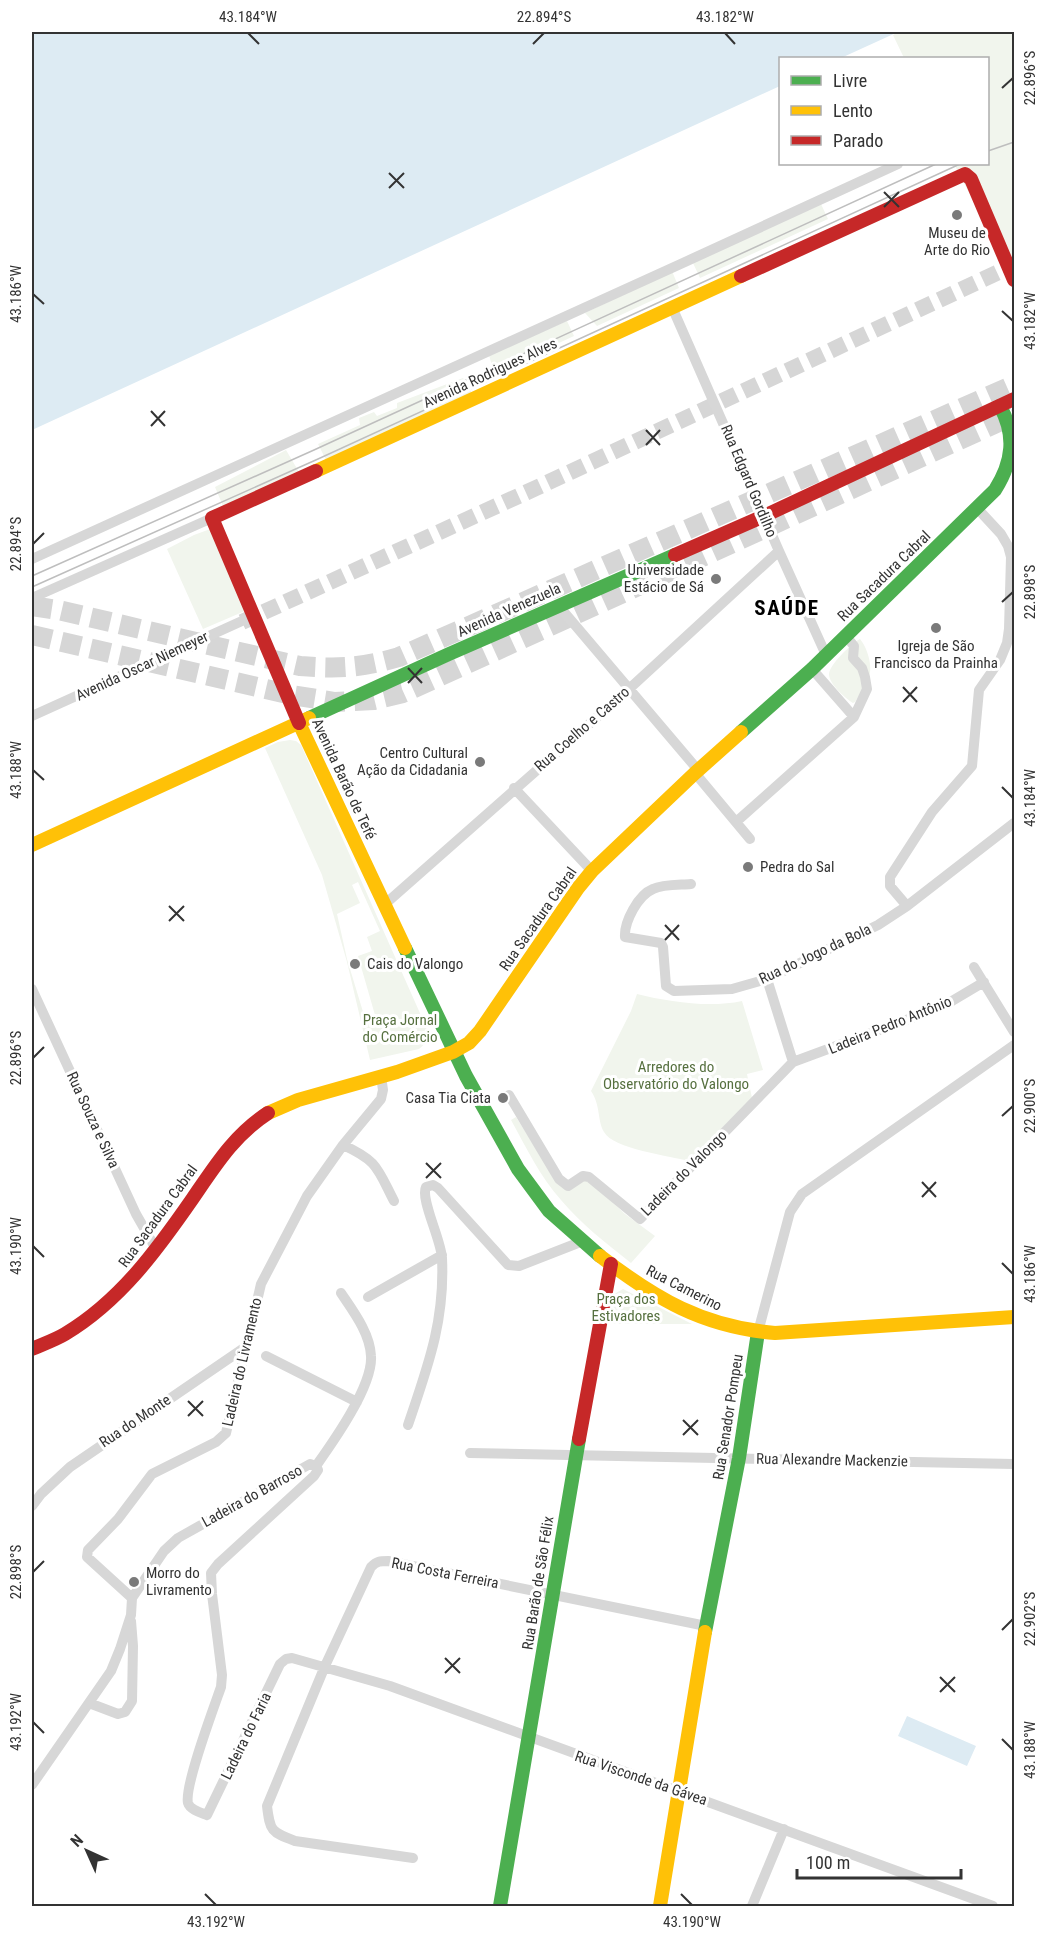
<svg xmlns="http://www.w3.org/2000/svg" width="1046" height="1938" font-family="'Roboto Condensed',sans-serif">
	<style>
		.green { fill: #f1f5ed; fill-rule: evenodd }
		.water { fill: #ddebf3 }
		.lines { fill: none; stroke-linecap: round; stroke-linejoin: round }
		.primary-tunnel { stroke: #d6d6d6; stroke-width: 16; stroke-dasharray: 16 8; stroke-linecap: butt }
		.highway-tunnel { stroke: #d6d6d6; stroke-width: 20; stroke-dasharray: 20 10; stroke-linecap: butt }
		.street { stroke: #d7d7d7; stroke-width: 10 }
		.fast { stroke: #4caf50; stroke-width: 14 }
		.slow { stroke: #ffc107; stroke-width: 14 }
		.jam { stroke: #c62828; stroke-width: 14 }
		.tram { stroke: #bebebe; stroke-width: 1.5 }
		.ticks { fill: none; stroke: #333; stroke-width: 2 }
		.poi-dot { fill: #7a7a7a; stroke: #fff; stroke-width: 2 }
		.labels { text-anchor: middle; stroke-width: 6; stroke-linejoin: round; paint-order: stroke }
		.poi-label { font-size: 15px; fill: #333; stroke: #fff; text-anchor: end }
		.street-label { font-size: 15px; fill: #333; stroke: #fff }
		.park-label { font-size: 15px; fill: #56703f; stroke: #fff }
		.district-label { font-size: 21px; font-weight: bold; letter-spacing: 1.5px; fill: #000; stroke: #fff }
		.neatline { fill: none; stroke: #333; stroke-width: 2 }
		.ticks-label { font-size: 15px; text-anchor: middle; fill: #333 }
	</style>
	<rect width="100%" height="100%" fill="#fff"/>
	<!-- green -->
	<path class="green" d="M898,32h116v247l-60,-115h34v-106h-84l-11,-23z
		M821,204l7,15 -128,59 -7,-15z
		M672,271l7,17 -82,38 -12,-13z
		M567,321l7,15 -80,37 -5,-18z
		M463,378l9,15 -146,67 -8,-16 42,-19 -1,-7 15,-6 3,4 20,-8v-5z
		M286,450l13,22 -76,34 -8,-19z
		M213,528l32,83 -42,18 -36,-80 27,-14z
		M860,639c7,8 13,27 9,37 -3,9 -9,18 -14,26l-2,1c-8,-5 -24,-19 -24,-29 1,-10 22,-30 31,-35z
		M290,740l6,1 5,4 126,284c1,9 0,14 -8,20l-49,11 -23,-98 -25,-87 -57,-127 13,-6zM358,882l22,49 -13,6 5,14 -14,5 19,66 -10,3 -20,-66 -10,-45 23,-11 -8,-18z
		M637,994c32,8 73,14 105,7l21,69 -16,4 5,24 -63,63c-19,-5 -76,-12 -85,-29 -7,-12 -3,-26 -13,-41l40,-80z
		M516,1117l34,54 18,20 14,-12 10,4 33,31 30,22 -24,27c-24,-19 -50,-39 -70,-63 -21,-23 -35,-53 -50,-80z
		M623,1289l69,35h-87l4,-27z"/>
	<!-- water -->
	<path class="water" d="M32,32h866l-57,26h-61v28l-748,344z
		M907,1716l69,30 -9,20 -69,-30z"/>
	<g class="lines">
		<!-- primary-tunnel -->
		<path class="primary-tunnel" d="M242,622l294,-134 478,-223"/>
		<!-- highway-tunnel -->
		<path class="highway-tunnel" d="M32,606l26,4 242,56c39,3 61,2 99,-9l615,-272
			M32,635l260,60 43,7 39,-2 29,-7 611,-278"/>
		<!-- street -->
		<path class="street" d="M672,307l107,244 47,104
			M32,559l653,-297 213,-98
			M32,598l180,-80
			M558,605l140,165
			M812,669l42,48
			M32,716l221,-100
			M695,773l55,66
			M514,788l78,83
			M736,822l118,-105 13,-28 -2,-12 -3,-9 -9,-10 1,-12 -8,-10
			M691,884c-11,1 -28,0 -38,5 -15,6 -29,33 -28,48l36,6 2,4 3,39 8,5 58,-2 35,-10 111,-54 29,-19 107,-83
			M384,905l245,-216 150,-138
			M907,906l-17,-20v-9l42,-65 40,-46 7,-76 21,-30 7,-17 2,-14 2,-72 -3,-11 -7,-12 -24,-26
			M974,967l40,65
			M767,979l26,83
			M32,989l104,225 20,35
			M509,1095l50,84 9,7 15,-10 6,1 51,42 153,-157 132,-49 27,-12 32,-19
			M343,1145c35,16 34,23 51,56
			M368,1297l74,-42
			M758,1332l32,-120 12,-18 212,-149
			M266,1356l91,46
			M408,1425c20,-59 37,-104 34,-167 -1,-19 -22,-59 -16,-71l7,-2 5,3 70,77 11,1 64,-25
			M470,1453l544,11
			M316,1466c17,-24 57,-80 55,-110 -1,-23 -18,-45 -30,-63
			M32,1506l9,-12 29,-27 177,-121
			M132,1598l-45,-41 1,-7 30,-31 34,-45 64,-32 10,-9 35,-149 46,-88 36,-51 38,-46 2,-9 -2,-14
			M89,1703l29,11 7,-2 7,-11 1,-55 -2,-25
			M32,1785l79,-114 9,-22 11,-34 1,-17 32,-47 14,-13 132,-74 6,2 2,4 -4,6 -96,88 -7,9 1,21 10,81 -1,12c-7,20 -37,100 -33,116 2,7 14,10 19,12l73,-151 6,-5 6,-1 98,28 603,220
			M413,1858l-118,-17c-24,-9 -25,-10 -28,-35l58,-140 46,-99c6,-6 9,-6 17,-6l318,65
			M752,1906l32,-77"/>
		<!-- fast -->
		<path class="fast" d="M309,718l140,-64 226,-99
			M741,732l71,-63 183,-179c18,-28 21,-55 5,-84
			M405,948l61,128 52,93 31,42 51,45
			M705,1632l34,-174 19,-126
			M500,1906l79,-467"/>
		<!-- slow -->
		<path class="slow" d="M316,471l425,-195
			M299,723l106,225
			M32,845l277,-127
			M453,1052l16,-9 11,-12 98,-143 14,-17 103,-98 46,-41
			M268,1113l30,-13 99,-28 56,-20
			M600,1256c56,43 103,71 175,77l239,-16
			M660,1906l45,-274"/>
		<!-- jam -->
		<path class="jam" d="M741,276l224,-102 6,5 43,101
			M675,555l89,-39 250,-117
			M299,723l-87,-205 104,-47
			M32,1349c11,-5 23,-9 33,-15 55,-33 92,-84 128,-136 22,-32 41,-63 75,-85
			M579,1439l32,-175"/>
		<!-- tram -->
		<path class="tram" d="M988,151l26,-9
			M32,576l282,-126 622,-286
			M32,587l286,-128 642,-295"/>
	</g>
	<!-- ticks -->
	<path class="ticks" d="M248,33l11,11M725,33l10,11M533,44l11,-11M1002,88l11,-10M389,173l15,15M389,188l15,-15M884,192l15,15M884,207l15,-15M33,294l11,10M1002,311l11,10M151,411l14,15M151,426l14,-15M646,430l14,15M646,445l14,-15M33,544l11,-11M1002,602l11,-10M408,668l14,15M408,683l14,-15M903,687l14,15M903,702l14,-15M33,770l11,10M1002,787l11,11M169,906l15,15M169,921l15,-15M665,925l14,15M665,940l14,-15M33,1058l11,-11M1002,1116l11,-10M426,1163l15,15M426,1178l15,-15M922,1182l14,15M922,1197l14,-15M33,1246l11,11M1002,1263l11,11M188,1401l15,15M188,1416l15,-15M683,1420l15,15M683,1435l15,-15M33,1572l11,-11M1002,1630l11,-11M445,1658l15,15M445,1673l15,-15M940,1677l15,15M940,1692l15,-15M33,1722l11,11M1002,1739l11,11M205,1894l11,11M681,1894l11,11"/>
	<!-- markers -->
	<g class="poi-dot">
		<circle cx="957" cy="215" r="6"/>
		<circle cx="716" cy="579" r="6"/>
		<circle cx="936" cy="628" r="6"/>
		<circle cx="480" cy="762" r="6"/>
		<circle cx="748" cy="867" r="6"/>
		<circle cx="355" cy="964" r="6"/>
		<circle cx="503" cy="1098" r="6"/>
		<circle cx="134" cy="1582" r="6"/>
	</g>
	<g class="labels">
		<!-- poi labels -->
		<g class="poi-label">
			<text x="957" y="238" text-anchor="middle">Museu de<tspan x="957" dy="17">Arte do Rio</tspan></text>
			<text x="704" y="575">Universidade<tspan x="704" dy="17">Estácio de Sá</tspan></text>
			<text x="936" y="651" text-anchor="middle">Igreja de São<tspan x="936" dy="17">Francisco da Prainha</tspan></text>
			<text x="468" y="758">Centro Cultural<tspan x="468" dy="17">Ação da Cidadania</tspan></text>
			<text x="760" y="872" text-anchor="start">Pedra do Sal</text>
			<text x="367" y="969" text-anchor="start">Cais do Valongo</text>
			<text x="491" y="1103">Casa Tia Ciata</text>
			<text x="146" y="1578" text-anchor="start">Morro do<tspan x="146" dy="17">Livramento</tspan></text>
		</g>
		<!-- street labels -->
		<g class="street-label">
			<text transform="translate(490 373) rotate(-25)" y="5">Avenida Rodrigues Alves</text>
			<text transform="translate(749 481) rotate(67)" y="5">Rua Edgard Gordilho</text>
			<text transform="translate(884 576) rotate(-44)" y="5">Rua Sacadura Cabral</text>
			<text transform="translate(509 610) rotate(-24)" y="5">Avenida Venezuela</text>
			<text transform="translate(142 666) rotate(-25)" y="5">Avenida Oscar Niemeyer</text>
			<text transform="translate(582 729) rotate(-41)" y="5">Rua Coelho e Castro</text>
			<text transform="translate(344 779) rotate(65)" y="5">Avenida Barão de Tefé</text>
			<text transform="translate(538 919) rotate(-55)" y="5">Rua Sacadura Cabral</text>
			<text transform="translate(815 954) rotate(-25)" y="5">Rua do Jogo da Bola</text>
			<text transform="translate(890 1025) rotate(-22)" y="5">Ladeira Pedro Antônio</text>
			<text transform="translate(93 1120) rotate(65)" y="5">Rua Souza e Silva</text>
			<text transform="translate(684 1173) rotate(-45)" y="5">Ladeira do Valongo</text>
			<text transform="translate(158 1216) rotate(-54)" y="5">Rua Sacadura Cabral</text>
			<text transform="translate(684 1288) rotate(27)" y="5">Rua Camerino</text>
			<text transform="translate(242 1362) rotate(-77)" y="5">Ladeira do Livramento</text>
			<text transform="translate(728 1417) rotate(-81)" y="5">Rua Senador Pompeu</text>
			<text transform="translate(135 1421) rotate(-34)" y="5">Rua do Monte</text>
			<text transform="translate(832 1460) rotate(1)" y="5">Rua Alexandre Mackenzie</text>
			<text transform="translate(252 1496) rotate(-29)" y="5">Ladeira do Barroso</text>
			<text transform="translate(445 1573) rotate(11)" y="5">Rua Costa Ferreira</text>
			<text transform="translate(538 1583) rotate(-81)" y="5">Rua Barão de São Félix</text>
			<text transform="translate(246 1736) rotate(-64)" y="5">Ladeira do Faria</text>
			<text transform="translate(641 1778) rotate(19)" y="5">Rua Visconde da Gávea</text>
		</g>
		<!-- park labels -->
		<g class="park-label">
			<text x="400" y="1025">Praça Jornal<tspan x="400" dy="17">do Comércio</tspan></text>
			<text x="676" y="1072">Arredores do<tspan x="676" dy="17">Observatório do Valongo</tspan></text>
			<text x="626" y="1304">Praça dos<tspan x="626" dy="17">Estivadores</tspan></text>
		</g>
		<!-- district labels -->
		<g class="district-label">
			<text x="787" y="615">SAÚDE</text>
		</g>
	</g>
	<!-- border -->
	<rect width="1046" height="1938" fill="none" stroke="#ffffff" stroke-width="66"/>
	<!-- legend -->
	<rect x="779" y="57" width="210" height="108" fill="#ffffff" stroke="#adadad" stroke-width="1.5"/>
	<rect x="791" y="76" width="30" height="9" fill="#4caf50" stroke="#adadad" stroke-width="1.5"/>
	<text x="833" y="87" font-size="18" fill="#333333">Livre</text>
	<rect x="791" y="106" width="30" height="9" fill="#ffc107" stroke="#adadad" stroke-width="1.5"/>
	<text x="833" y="117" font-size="18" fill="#333333">Lento</text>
	<rect x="791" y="136" width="30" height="9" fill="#c62828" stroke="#adadad" stroke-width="1.5"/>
	<text x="833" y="147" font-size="18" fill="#333333">Parado</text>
	<!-- north arrow -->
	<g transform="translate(87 1851) rotate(315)" stroke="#ffffff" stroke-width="4.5" paint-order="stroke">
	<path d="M0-4.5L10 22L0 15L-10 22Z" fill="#333333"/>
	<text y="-9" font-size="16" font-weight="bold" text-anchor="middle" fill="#333333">N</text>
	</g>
	<!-- scale -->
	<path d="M797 1869v9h164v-9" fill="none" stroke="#333333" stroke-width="3"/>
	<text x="806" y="1869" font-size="18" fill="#333333" stroke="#ffffff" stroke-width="4.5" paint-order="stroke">100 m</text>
	<rect x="33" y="33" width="980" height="1872" class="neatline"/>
	<g class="ticks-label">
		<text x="248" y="22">43.184°W</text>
		<text x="544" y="22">22.894°S</text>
		<text x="725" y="22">43.182°W</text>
		<text transform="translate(1030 78) rotate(-90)" y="5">22.896°S</text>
		<text transform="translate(16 294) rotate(-90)" y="5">43.186°W</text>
		<text transform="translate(1030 321) rotate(-90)" y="5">43.182°W</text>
		<text transform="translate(16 544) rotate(-90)" y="5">22.894°S</text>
		<text transform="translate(1030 592) rotate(-90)" y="5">22.898°S</text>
		<text transform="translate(16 770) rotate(-90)" y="5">43.188°W</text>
		<text transform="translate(1030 798) rotate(-90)" y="5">43.184°W</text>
		<text transform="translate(16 1058) rotate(-90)" y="5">22.896°S</text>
		<text transform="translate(1030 1106) rotate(-90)" y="5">22.900°S</text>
		<text transform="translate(16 1246) rotate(-90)" y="5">43.190°W</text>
		<text transform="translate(1030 1274) rotate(-90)" y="5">43.186°W</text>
		<text transform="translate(16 1572) rotate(-90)" y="5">22.898°S</text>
		<text transform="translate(1030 1619) rotate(-90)" y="5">22.902°S</text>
		<text transform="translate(16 1722) rotate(-90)" y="5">43.192°W</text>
		<text transform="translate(1030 1750) rotate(-90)" y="5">43.188°W</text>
		<text x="216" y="1927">43.192°W</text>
		<text x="692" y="1927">43.190°W</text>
	</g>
</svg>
